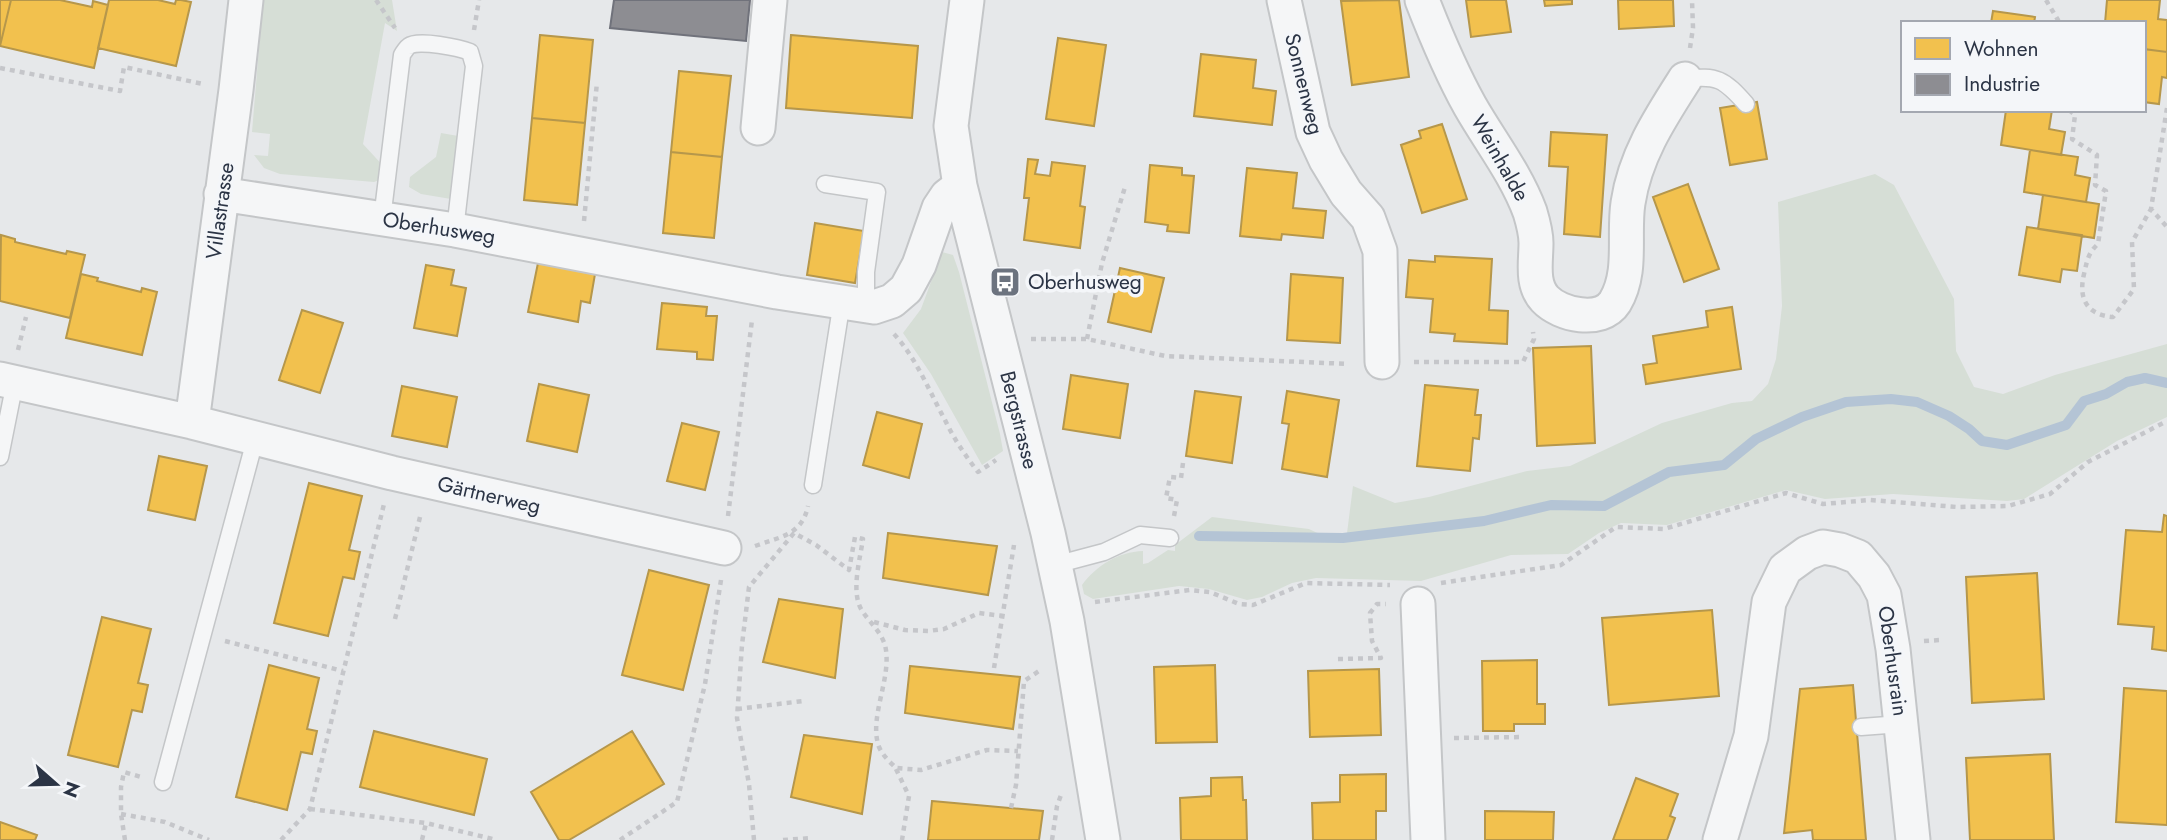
<svg xmlns="http://www.w3.org/2000/svg" width="2167" height="840" font-family="Jost,sans-serif">
	<style>
		.green { fill: #d6ded6 }
		.homes { fill: #f2c14e; stroke: #b6974b; stroke-width: 2 }
		.industry { fill: #8d8d92; stroke: #70727b; stroke-width: 2 }
		.lines { fill: none; stroke-linecap: round; stroke-linejoin: round }
		.stream { stroke: #b4c4d5; stroke-width: 10 }
		.service-casing { stroke: #c4c6c8; stroke-width: 19 }
		.minor-casing { stroke: #c4c6c8; stroke-width: 37 }
		.path { stroke: #c5c6ca; stroke-width: 4.5; stroke-dasharray: 5 5; stroke-linecap: butt }
		.service { stroke: #f5f6f7; stroke-width: 16 }
		.minor { stroke: #f5f6f7; stroke-width: 33 }
		.labels { text-anchor: middle; stroke-width: 7; stroke-linejoin: round; paint-order: stroke }
		.street-label { font-size: 21px; fill: #2b3445; stroke: #f4f6f9 }
		.poi-label { font-size: 21px; fill: #2b3445; stroke: #f4f6f9; text-anchor: start }
	</style>
	<rect width="100%" height="100%" fill="#e6e8ea"/>
	<!-- green -->
	<path class="green" d="M263,0h129l5,31 -12,-8 -22,121 24,26 -5,9 -8,3 -94,-8 -16,-6 -10,-13 14,1 2,-22 -18,-2z
		M441,133l23,4 -13,62 -30,-5 -12,-7 1,-10 26,-20z
		M1875,174l19,11 60,114 2,52 18,36 29,7 52,-19 112,-31v73l-50,24 -93,58 -17,2 -114,-7 -68,5 -39,-9 -119,35 -46,-2 -22,10 -31,21 -57,1 -90,26 -105,-3 -24,5 -30,14 -15,3 -38,-11 -30,-3 -86,13 -9,-5 -2,-9c15,-20 36,-33 61,-34v13l5,-1 20,-13 7,1v-6l37,-28 97,12 23,11 14,1 7,-55 42,17 34,-6 98,-26 43,-5 92,-43 70,-20 20,-2 16,-17 8,-25 6,-53 -4,-104z
		M942,252l11,3 6,17 41,162 3,17 -21,14 -51,-91 -28,-41 18,-24z"/>
	<!-- homes -->
	<path class="homes" d="M0,0h11l-11,46z
		M11,0h49l32,7 1,-6 15,4 -14,63 -94,-22z
		M109,0h49l17,4 1,-4h5l10,2 -15,64 -78,-18z
		M1399,0l10,77 -57,8 -11,-84z
		M1466,0h40l5,32 -40,5z
		M1544,0h28v4l-27,2z
		M1618,0h55l1,26 -55,3z
		M2107,0h53l-2,19 9,1v32l-23,-3v-26h-39z
		M1993,11l42,6 -1,6h-43z
		M540,35l53,5 -8,83 -53,-5z
		M791,35l127,11 -6,72 -126,-10z
		M1058,38l48,7 -12,81 -48,-7z
		M2144,49l23,3v26l-5,-1 -3,27 -15,-2z
		M1201,54l55,6 -3,28 23,3 -4,34 -78,-9z
		M679,71l52,5 -9,81 -51,-5z
		M1757,102l10,57 -37,6 -10,-57z
		M2006,110h46l-3,19 16,3 -4,23 -60,-10z
		M532,118l53,5 -8,82 -53,-5z
		M1442,124l25,75 -45,14 -21,-68 20,-7 -2,-7z
		M1551,132l56,3 -7,102 -36,-3 4,-67 -19,-1z
		M2030,150l48,7 -3,18 15,3 -4,24 -62,-10z
		M671,152l51,5 -8,81 -51,-5z
		M1028,159l10,1 -3,14 15,2 2,-14 33,4 -5,40 5,1 -5,41 -56,-8 5,-42h-5z
		M1150,165l32,3v7l12,1 -5,57 -22,-2 1,-6 -23,-3z
		M1247,168l50,5 -4,35 33,3 -3,27 -41,-4 -1,6 -41,-4z
		M1688,184l31,85 -35,13 -31,-85z
		M2043,195l56,9 -5,34 -56,-9z
		M815,223l49,8 -9,52 -48,-8z
		M2027,227l55,8 -5,36 -15,-2 -2,13 -41,-7z
		M1,235l14,4v3l51,12 1,-3 18,4 -15,63 -70,-17z
		M1435,256l57,3 -3,51 19,1 -1,33 -53,-3 1,-7 -25,-2 3,-33 -27,-2 3,-37 26,2z
		M538,263l57,11 -5,29 -9,-2 -3,21 -50,-10z
		M426,265l28,5 -3,15 15,3 -9,48 -43,-8z
		M1120,268l44,10 -13,54 -43,-10z
		M81,274l17,4 -1,3 44,11 1,-4 15,4 -15,63 -76,-17z
		M1291,274l52,4 -3,65 -53,-3z
		M662,303l45,4 -1,9h11l-4,44 -16,-1v-7l-40,-3z
		M1732,307l9,62 -95,15 -3,-19 14,-2 -4,-27 55,-9 -2,-16z
		M302,310l41,13 -23,70 -41,-13z
		M1591,346l4,97 -58,3 -4,-98z
		M1071,375l57,9 -8,54 -57,-9z
		M539,384l50,11 -12,57 -50,-11z
		M1425,385l53,5 -3,25h6l-2,24 -6,-1 -3,33 -53,-5z
		M402,386l55,11 -10,50 -55,-11z
		M1195,391l46,6 -9,66 -46,-7z
		M1287,391l52,9 -12,77 -45,-8 7,-45 -7,-1z
		M877,412l45,12 -13,54 -46,-13z
		M682,423l37,9 -14,58 -38,-9z
		M159,456l48,10 -12,54 -47,-10z
		M309,483l53,13 -13,54 11,2 -6,27 -11,-2 -15,59 -54,-13z
		M2164,515l3,1v135l-15,-2 2,-22 -36,-3 8,-94 36,2z
		M888,533l109,13 -9,49 -105,-17z
		M649,570l60,15 -26,105 -61,-15z
		M2037,573l7,126 -72,4 -6,-126z
		M779,599l64,10 -8,69 -72,-16z
		M1712,610l7,86 -110,9 -7,-87z
		M102,617l49,12 -13,54 10,2 -6,27 -10,-2 -14,57 -50,-12z
		M1537,660v44h8v20h-31v7h-31l-1,-70z
		M269,665l50,13 -12,51 10,2 -5,23 -11,-2 -14,58 -51,-13z
		M1215,665l2,77 -61,1 -2,-76z
		M910,666l110,11 -7,52 -108,-16z
		M1379,669l2,66 -71,2 -2,-66z
		M1853,685l13,155h-53l-1,-10 -28,3 16,-144z
		M2124,688l43,3v134l-51,-3z
		M374,731l113,28 -13,56 -114,-28z
		M632,731l32,53 -95,56h-10l-28,-48z
		M804,735l68,9 -10,70 -71,-17z
		M2050,754l4,86h-84l-4,-82z
		M1386,774v37h-10v29h-63l-1,-37 28,-1v-27z
		M1242,777l1,23h3l1,40h-66l-1,-42 31,-2v-18z
		M1636,778l42,16 -8,22 5,2 -8,22h-54z
		M932,801l111,10 -4,29h-111z
		M1485,811l69,1 -1,28h-68z
		M0,822l37,13 -2,5h-35z"/>
	<!-- industry -->
	<path class="industry" d="M614,0h136l-4,41 -136,-13z"/>
	<g class="lines">
		<!-- stream -->
		<path class="stream" d="M1199,536l144,2 141,-17 67,-16 53,1 65,-34 55,-7 32,-26 46,-22 44,-15 45,-3 26,3 32,14 20,13 13,12 25,4 59,-20 18,-24 22,-7 21,-12 18,-4 22,5"/>
		<!-- service casing -->
		<g class="service-casing">
			<path id="service" d="M1685,79c32,-4 39,0 61,25
				M825,184l52,8 -11,80v20l8,15
				M382,219l20,-164c1,-2 6,-9 7,-9 9,-7 51,2 61,6l4,14 -19,164
				M0,457l15,-75
				M813,485l29,-184
				M1055,565l49,-13 36,-17 30,3
				M1861,727l40,-3
				M163,782l92,-342"/>
		</g>
		<!-- minor casing -->
		<g class="minor-casing">
			<path id="minor" d="M967,0l-16,126 9,60 88,347 19,88 36,219
				M1284,0l29,132 13,28 20,33 22,25 12,33 2,111
				M1422,0c14,36 29,72 48,106 20,35 46,68 60,106 3,10 6,20 6,31 0,19 -5,41 9,56 15,16 56,25 70,3 18,-30 8,-67 13,-99 7,-47 32,-85 57,-124
				M758,128l12,-128
				M221,194l234,36 322,62 97,15 18,-6 14,-12 13,-24 20,-57 8,-12 13,-10
				M0,379l192,43 200,51 332,75
				M192,422l44,-332 10,-90
				M1418,604l10,236
				M1720,840l31,-104 18,-134 16,-33 22,-16 16,-6 17,3 18,7 16,19 10,19 9,54 20,191"/>
		</g>
		<!-- path -->
		<path class="path" d="M376,0l19,28
			M2046,0l12,20 -1,3
			M474,30l5,-30
			M1690,48l3,-20 -1,-28
			M0,68l120,23 4,-24 79,17
			M2167,108l-16,101 16,18
			M2069,110l6,5 -3,24 25,16 -2,30 11,6 -8,53c-10,9 -11,17 -14,30 -6,25 3,41 29,43l21,-28 -2,-47 19,-33
			M584,221l13,-139
			M894,334c23,25 35,57 51,86 9,19 20,35 33,52l18,-12
			M1031,339h56l78,17 184,8
			M1087,339l15,-76 23,-76
			M18,350l8,-33
			M1414,362h109l11,-23 -1,-7
			M728,516l24,-196
			M1174,516l3,-16 -11,-2 4,-21 11,1 2,-15
			M755,546c25,-9 47,-11 53,-40
			M1441,583l120,-18 55,-38 48,2 122,-36 37,11 47,-4 87,7 51,-1 42,-12 38,-32 79,-41
			M1095,602l95,-12 20,2 29,12 14,1 53,-22 84,2
			M395,619l26,-106
			M874,622l31,8 23,1 16,-2 35,-16 24,3
			M225,641l118,30
			M1924,641l17,-1
			M1338,659l43,-1 -9,-17 -2,-28 7,-9h9
			M994,668l20,-123
			M737,709l66,-8
			M1454,738l69,-1
			M896,769l13,27 -7,44
			M1011,808l5,-23 8,-104 18,-12
			M310,809l116,14 71,17
			M121,814l44,8 44,18
			M125,840l-4,-26v-27l3,-15 17,5
			M281,840l29,-31 74,-305
			M422,840l4,-17
			M620,840l57,-38 28,-118 16,-104
			M754,840l-5,-56 -12,-66 5,-73 7,-58 45,-54 22,12 33,25 6,-33 8,2c-3,20 -12,52 -2,70 7,12 19,21 24,36 8,32 -17,72 -6,102 4,9 11,15 17,21l25,2 66,-20 31,1
			M783,840l29,-2
			M1052,840l5,-34 4,-11"/>
		<!-- service -->
		<use href="#service" class="service"/>
		<!-- minor -->
		<use href="#minor" class="minor"/>
	</g>
	<!-- icons -->
	<defs>
		<g id="bus-square" transform="scale(1.575)"><rect x="-9" y="-9" width="18" height="18" rx="4" fill="#6c737f" stroke="#f4f6f9"/><path d="M-5-6H5V4H4V6H2V4H-2V6H-4V4H-5ZM-3.5-4V0h7V-4ZM-3.5 1.2v1.5H-2V1.2ZM2 1.2v1.5H3.5V1.2Z" fill="#fff"/></g>
	</defs>
	<g fill-rule="evenodd">
		<use href="#bus-square" x="1005" y="282"/>
	</g>
	<g class="labels">
		<!-- street labels -->
		<g class="street-label">
			<text transform="translate(1304 84) rotate(76)" y="7">Sonnenweg</text>
			<text transform="translate(1500 158) rotate(60)" y="7">Weinhalde</text>
			<text transform="translate(220 211) rotate(-82)" y="7">Villastrasse</text>
			<text transform="translate(439 228) rotate(9)" y="7">Oberhusweg</text>
			<text transform="translate(1019 420) rotate(76)" y="7">Bergstrasse</text>
			<text transform="translate(489 495) rotate(13)" y="7">Gärtnerweg</text>
			<text transform="translate(1893 661) rotate(82)" y="7">Oberhusrain</text>
		</g>
		<!-- poi labels -->
		<g class="poi-label">
			<text x="1028" y="289">Oberhusweg</text>
		</g>
	</g>
	<!-- legend -->
	<rect x="1901" y="21" width="245" height="91" fill="#f4f6f9" stroke="#a4a8b1" stroke-width="2"/>
	<rect x="1915" y="38" width="35" height="21" fill="#f2c14e" stroke="#a4a8b1" stroke-width="2"/>
	<text x="1964" y="56" font-size="21" fill="#2b3445">Wohnen</text>
	<rect x="1915" y="74" width="35" height="21" fill="#8d8d92" stroke="#a4a8b1" stroke-width="2"/>
	<text x="1964" y="91" font-size="21" fill="#2b3445">Industrie</text>
	<!-- north arrow -->
	<g transform="translate(56 784) rotate(110)" stroke="#f4f6f9" stroke-width="5" paint-order="stroke">
	<path d="M0-5L12 26L0 18L-12 26Z" fill="#2b3445"/>
	<text y="-10" font-size="19" font-weight="bold" text-anchor="middle" fill="#2b3445">N</text>
	</g>
</svg>
